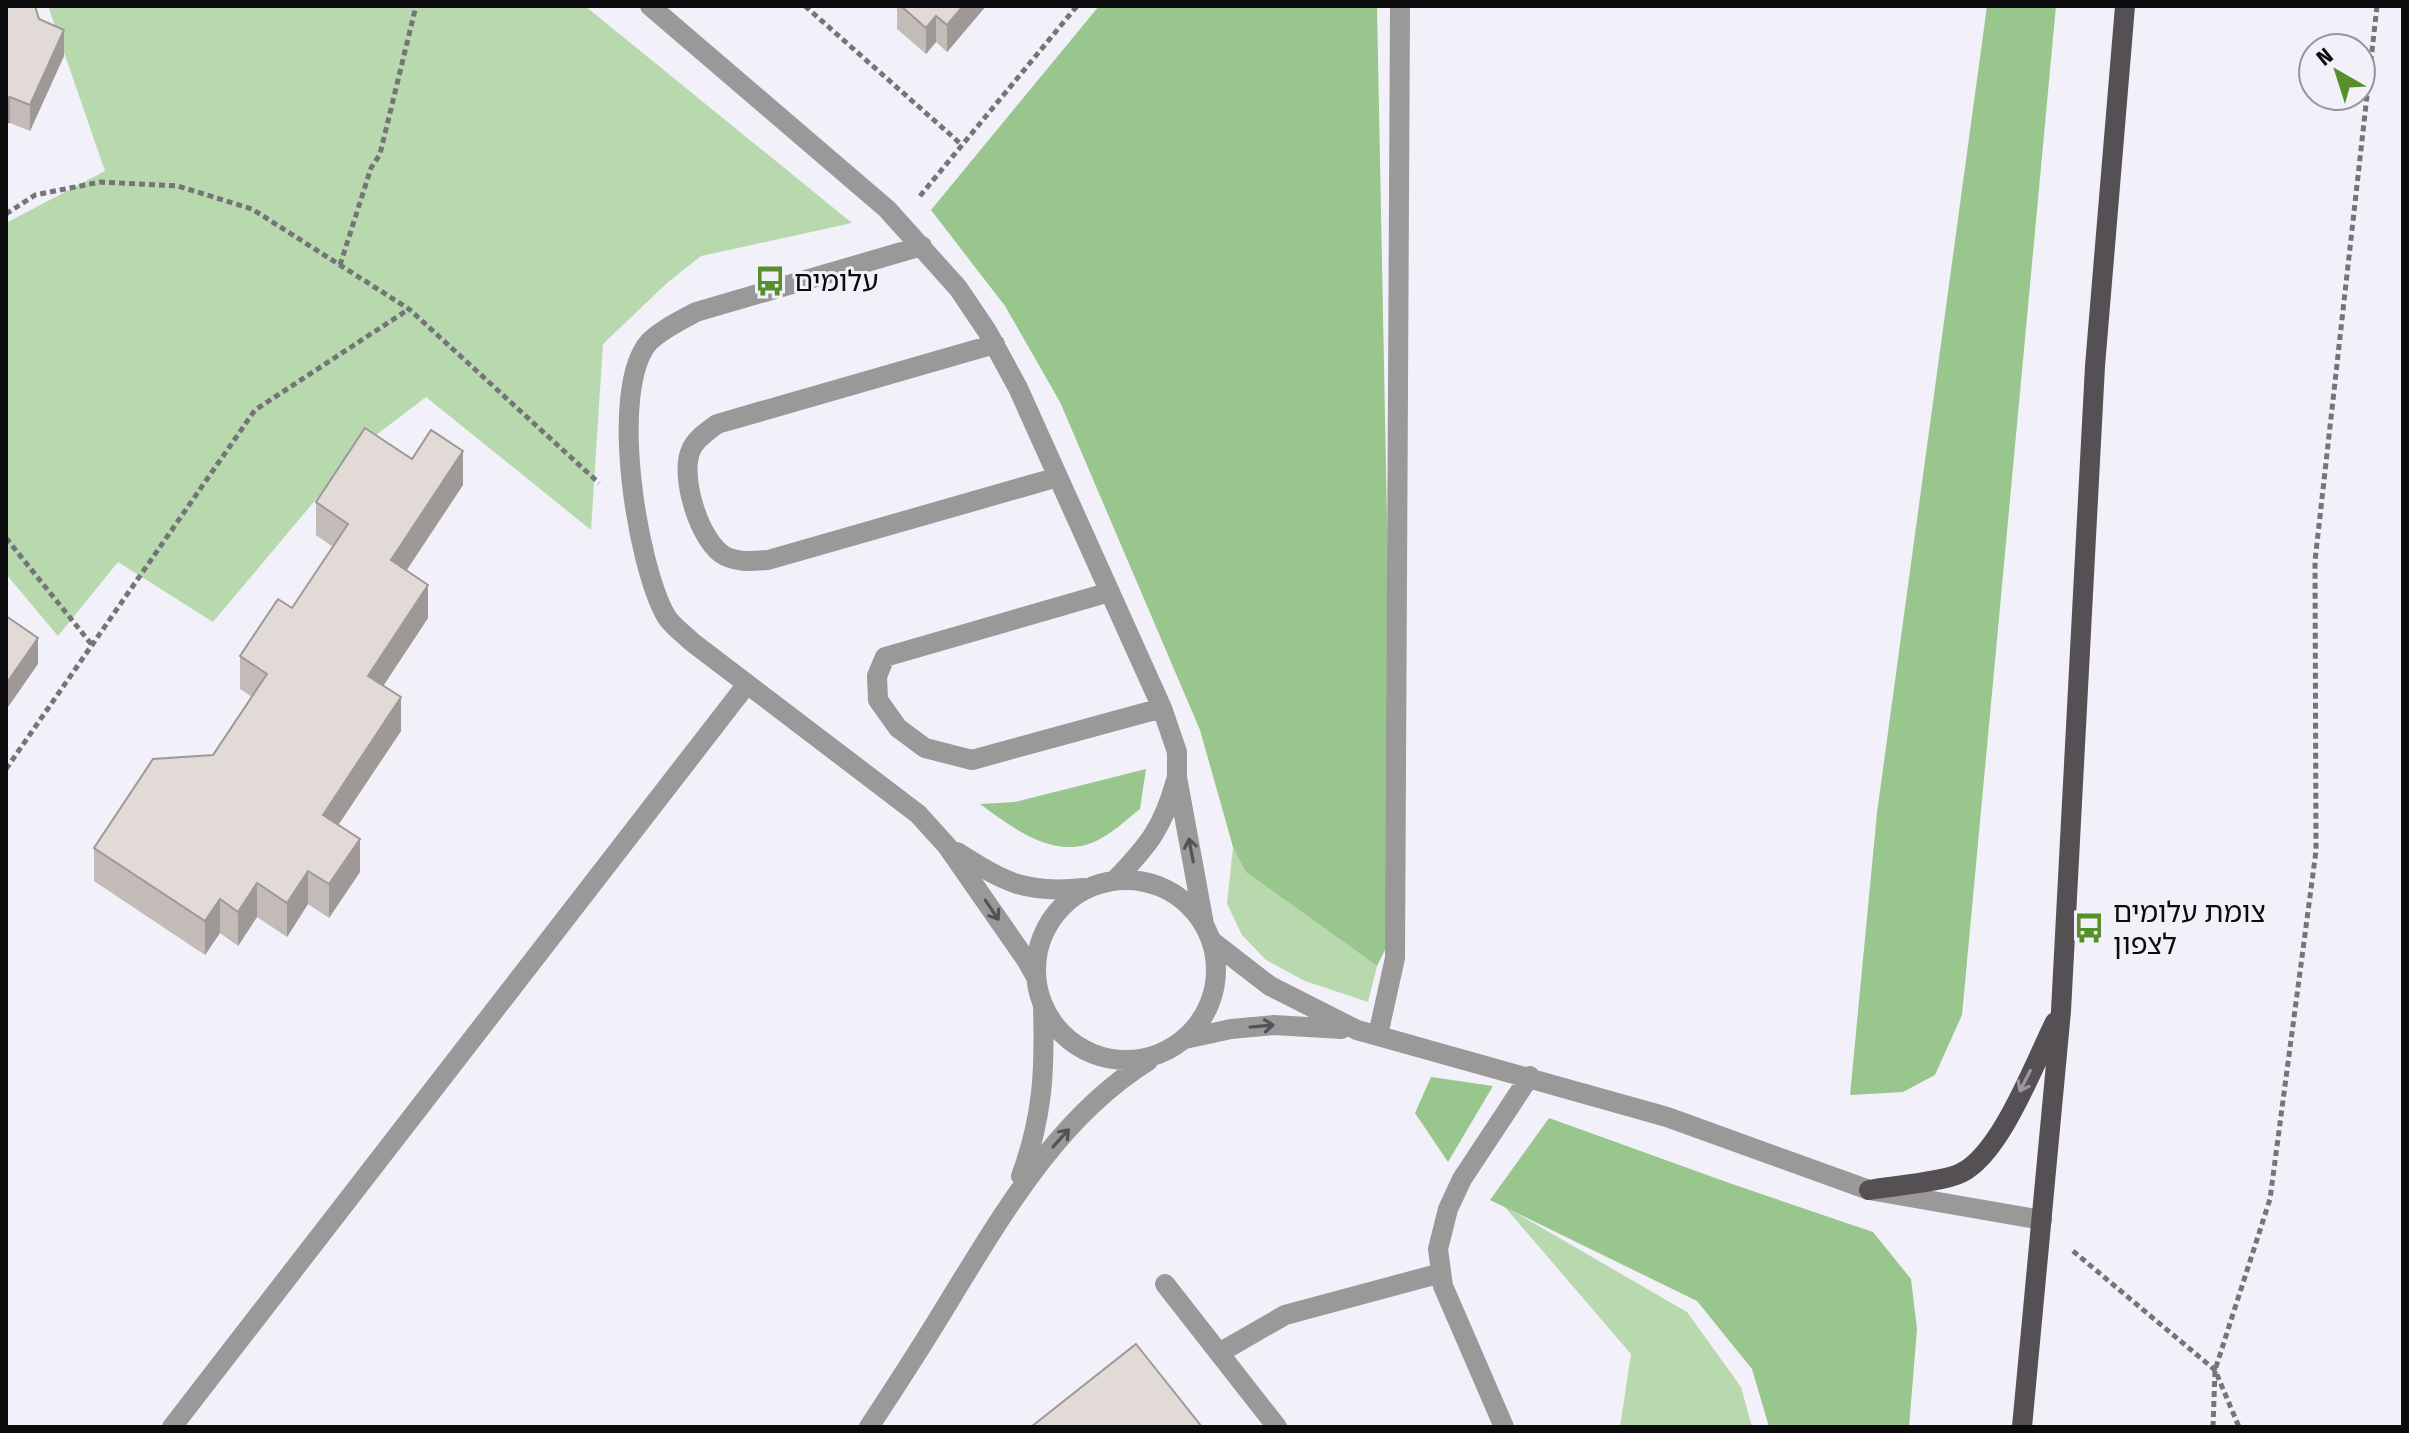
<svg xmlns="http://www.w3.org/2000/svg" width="2409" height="1433" font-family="'Fira Sans Condensed','Noto Sans Hebrew',sans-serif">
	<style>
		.green { fill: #b7d9ad }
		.forest { fill: #99c68d }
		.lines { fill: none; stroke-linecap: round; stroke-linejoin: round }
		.path { stroke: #747479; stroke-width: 5; stroke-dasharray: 6 4; stroke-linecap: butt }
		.minor { stroke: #9b989a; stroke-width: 20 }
		.major { stroke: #545053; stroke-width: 20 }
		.wall { fill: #c2bbb8 }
		.shaded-wall { fill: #9e9996 }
		.building { fill: #e2dad6; stroke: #9e9996; stroke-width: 2 }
		.oneway { stroke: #535254 }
		.oneway2 { stroke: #9b989e }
		.labels { text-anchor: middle; stroke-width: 6; stroke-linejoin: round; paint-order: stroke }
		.poi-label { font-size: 28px; fill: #0b0b0d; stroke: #f2f1f9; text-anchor: start }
	</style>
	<rect width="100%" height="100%" fill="#f2f1f9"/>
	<!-- green -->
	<path class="green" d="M48,6h537l267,217 -151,33 -34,27 -64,61 -12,186 -165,-133 -67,51 -146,174 -95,-60 -60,74 -52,-62v-351l99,-52z
		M1233,847l20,30 124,89 -9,36 -63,-21 -39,-21 -24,-25 -15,-31z
		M1504,1206l183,106 54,75 11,40h-132l11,-73z"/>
	<!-- forest -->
	<path class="forest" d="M1099,6h278l18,924 -18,36 -131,-94 -13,-25 -33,-117 -140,-328 -55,-96 -74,-96z
		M1987,6h69l-94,1009 -27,60 -32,17 -53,3 27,-282z
		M1146,769l-6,40c-13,10 -26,23 -40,30 -43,24 -87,-11 -120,-35l35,-2z
		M1431,1077l62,9 -45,76 -33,-49z
		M1549,1118l183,66 141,48 38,47 6,50 -8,98h-140l-17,-58 -55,-68 -207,-101z"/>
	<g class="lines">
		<!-- path -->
		<path class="path" d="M805,6l157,139
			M920,196l157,-190
			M6,214l29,-19 65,-13 78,4 74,23 157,100 190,174
			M340,265l31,-97 9,-14 36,-148
			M6,538l86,107
			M6,769l249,-359 154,-101
			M2073,1251l142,119 24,57
			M2213,1427l2,-57 55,-171 46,-348 -1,-290 62,-555"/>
		<!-- minor -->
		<path class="minor" d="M650,6l237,203 71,79 29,43 31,57 144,320 15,44v25l27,147
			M922,246l-226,66c-16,9 -34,17 -47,30 -41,47 -12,223 17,274 6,10 18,18 26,26l226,172 29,32 80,115 9,16
			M995,344l-278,80c-9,7 -22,15 -26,26 -12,26 9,93 34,106 14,7 29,5 43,4l290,-83
			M1110,592l-225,65 -8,19 1,24 20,28 27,20 47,12 190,-52
			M957,852c49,31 69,42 127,36
			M1036 970a90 90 0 1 1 180 0a90 90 0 1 1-180 0Z
			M1114,881c34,-35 49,-53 62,-101
			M1213,942l57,44 87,44 310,87 202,73 173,30
			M1378,1035l17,-77 5,-952
			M1185,1039l46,-10 43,-4 67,4
			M1021,1176c22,-59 24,-106 22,-169
			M1165,1284l112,143
			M1219,1353l66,-38 156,-42
			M172,1427l575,-743
			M869,1427c29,-44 58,-89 85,-134 53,-86 106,-177 194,-232
			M1504,1427l-61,-141 -5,-37 10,-40 14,-30 68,-103"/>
		<!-- major -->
		<path class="major" d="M1869,1190c23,-4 74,-8 92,-17 40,-19 74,-111 94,-151
			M2022,1427l39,-416 34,-645 30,-360"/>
	</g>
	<!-- wall -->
	<path class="wall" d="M6,6l33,13 25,37 -34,75 -20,-8z
		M895,6h91l-39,46 -11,-10 -10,12 -29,-25v-22z
		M412,459l51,26 -57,85 22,48 -45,68 18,45 -63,94 22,47 -31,46 -21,-14 -21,33 -30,-20 -19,29 -18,-13 -15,22 -111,-74v-33l119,-93 39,-58 -12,-8v-33l52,-48 41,-61 -17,-12v-33z"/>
	<!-- shaded-wall -->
	<path class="shaded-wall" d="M963,6h23l-39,46v-27z
		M936,16v26l-10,12v-26z
		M64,30v26l-34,75v-26z
		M10,97v26l-4,1v-26z
		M463,451v34l-72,109v-34z
		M428,585v33l-60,91v-33z
		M38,638v26l-32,46v-26z
		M401,697v34l-78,117v-33z
		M360,839v33l-31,46v-34z
		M308,871v33l-21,33v-34z
		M257,883v34l-19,29v-34z
		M220,899v34l-15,22v-34z"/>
	<!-- building -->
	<path class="building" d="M6,6h29l4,13 25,11 -34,75 -20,-8 -4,1z
		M901,6h62l-16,19 -11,-9 -10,12z
		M365,428l47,31 19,-29 32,21 -72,109 37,25 -60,91 33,21 -78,118 37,24 -31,45 -21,-13 -21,32 -30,-20 -19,29 -18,-13 -15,22 -111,-73 59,-89 60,-4 54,-81 -27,-18 38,-57 14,9 56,-84 -32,-22z
		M6,616l32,22 -32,46z
		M1136,1344l66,83h-171z"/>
	<!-- one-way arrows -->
	<defs><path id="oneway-shaft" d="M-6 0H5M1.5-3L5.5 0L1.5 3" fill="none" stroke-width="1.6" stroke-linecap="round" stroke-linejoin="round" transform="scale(2)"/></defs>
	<g class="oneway">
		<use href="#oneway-shaft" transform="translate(1191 850) rotate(-101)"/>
		<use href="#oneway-shaft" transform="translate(992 910) rotate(56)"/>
		<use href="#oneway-shaft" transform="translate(1262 1026) rotate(-5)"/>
		<use href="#oneway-shaft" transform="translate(1061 1138) rotate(-48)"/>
	</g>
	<use class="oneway2" href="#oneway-shaft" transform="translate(2025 1081) rotate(117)"/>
	<!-- icons -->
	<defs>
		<g id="bus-bare" transform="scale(2.4)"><path d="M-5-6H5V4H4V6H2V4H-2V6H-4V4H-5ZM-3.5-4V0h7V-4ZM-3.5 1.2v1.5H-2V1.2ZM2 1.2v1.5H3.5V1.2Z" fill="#578f2c" stroke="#f2f1f9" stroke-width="2.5" paint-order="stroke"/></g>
	</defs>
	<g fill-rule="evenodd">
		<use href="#bus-bare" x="770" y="281"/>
		<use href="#bus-bare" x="2089" y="928"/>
	</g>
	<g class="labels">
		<!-- poi labels -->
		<g class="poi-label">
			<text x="794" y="291">עלומים</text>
			<text x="2113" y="922">צומת עלומים<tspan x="2113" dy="32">לצפון</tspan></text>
		</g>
	</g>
	<!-- border -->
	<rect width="2409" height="1433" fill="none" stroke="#0b0b0d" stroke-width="16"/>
	<!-- north arrow -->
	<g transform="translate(2337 72) rotate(321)"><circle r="38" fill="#f2f1f9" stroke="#96959b" stroke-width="2"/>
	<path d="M0-6L14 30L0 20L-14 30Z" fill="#578f2c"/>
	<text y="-12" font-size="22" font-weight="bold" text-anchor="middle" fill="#0b0b0d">N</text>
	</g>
</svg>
